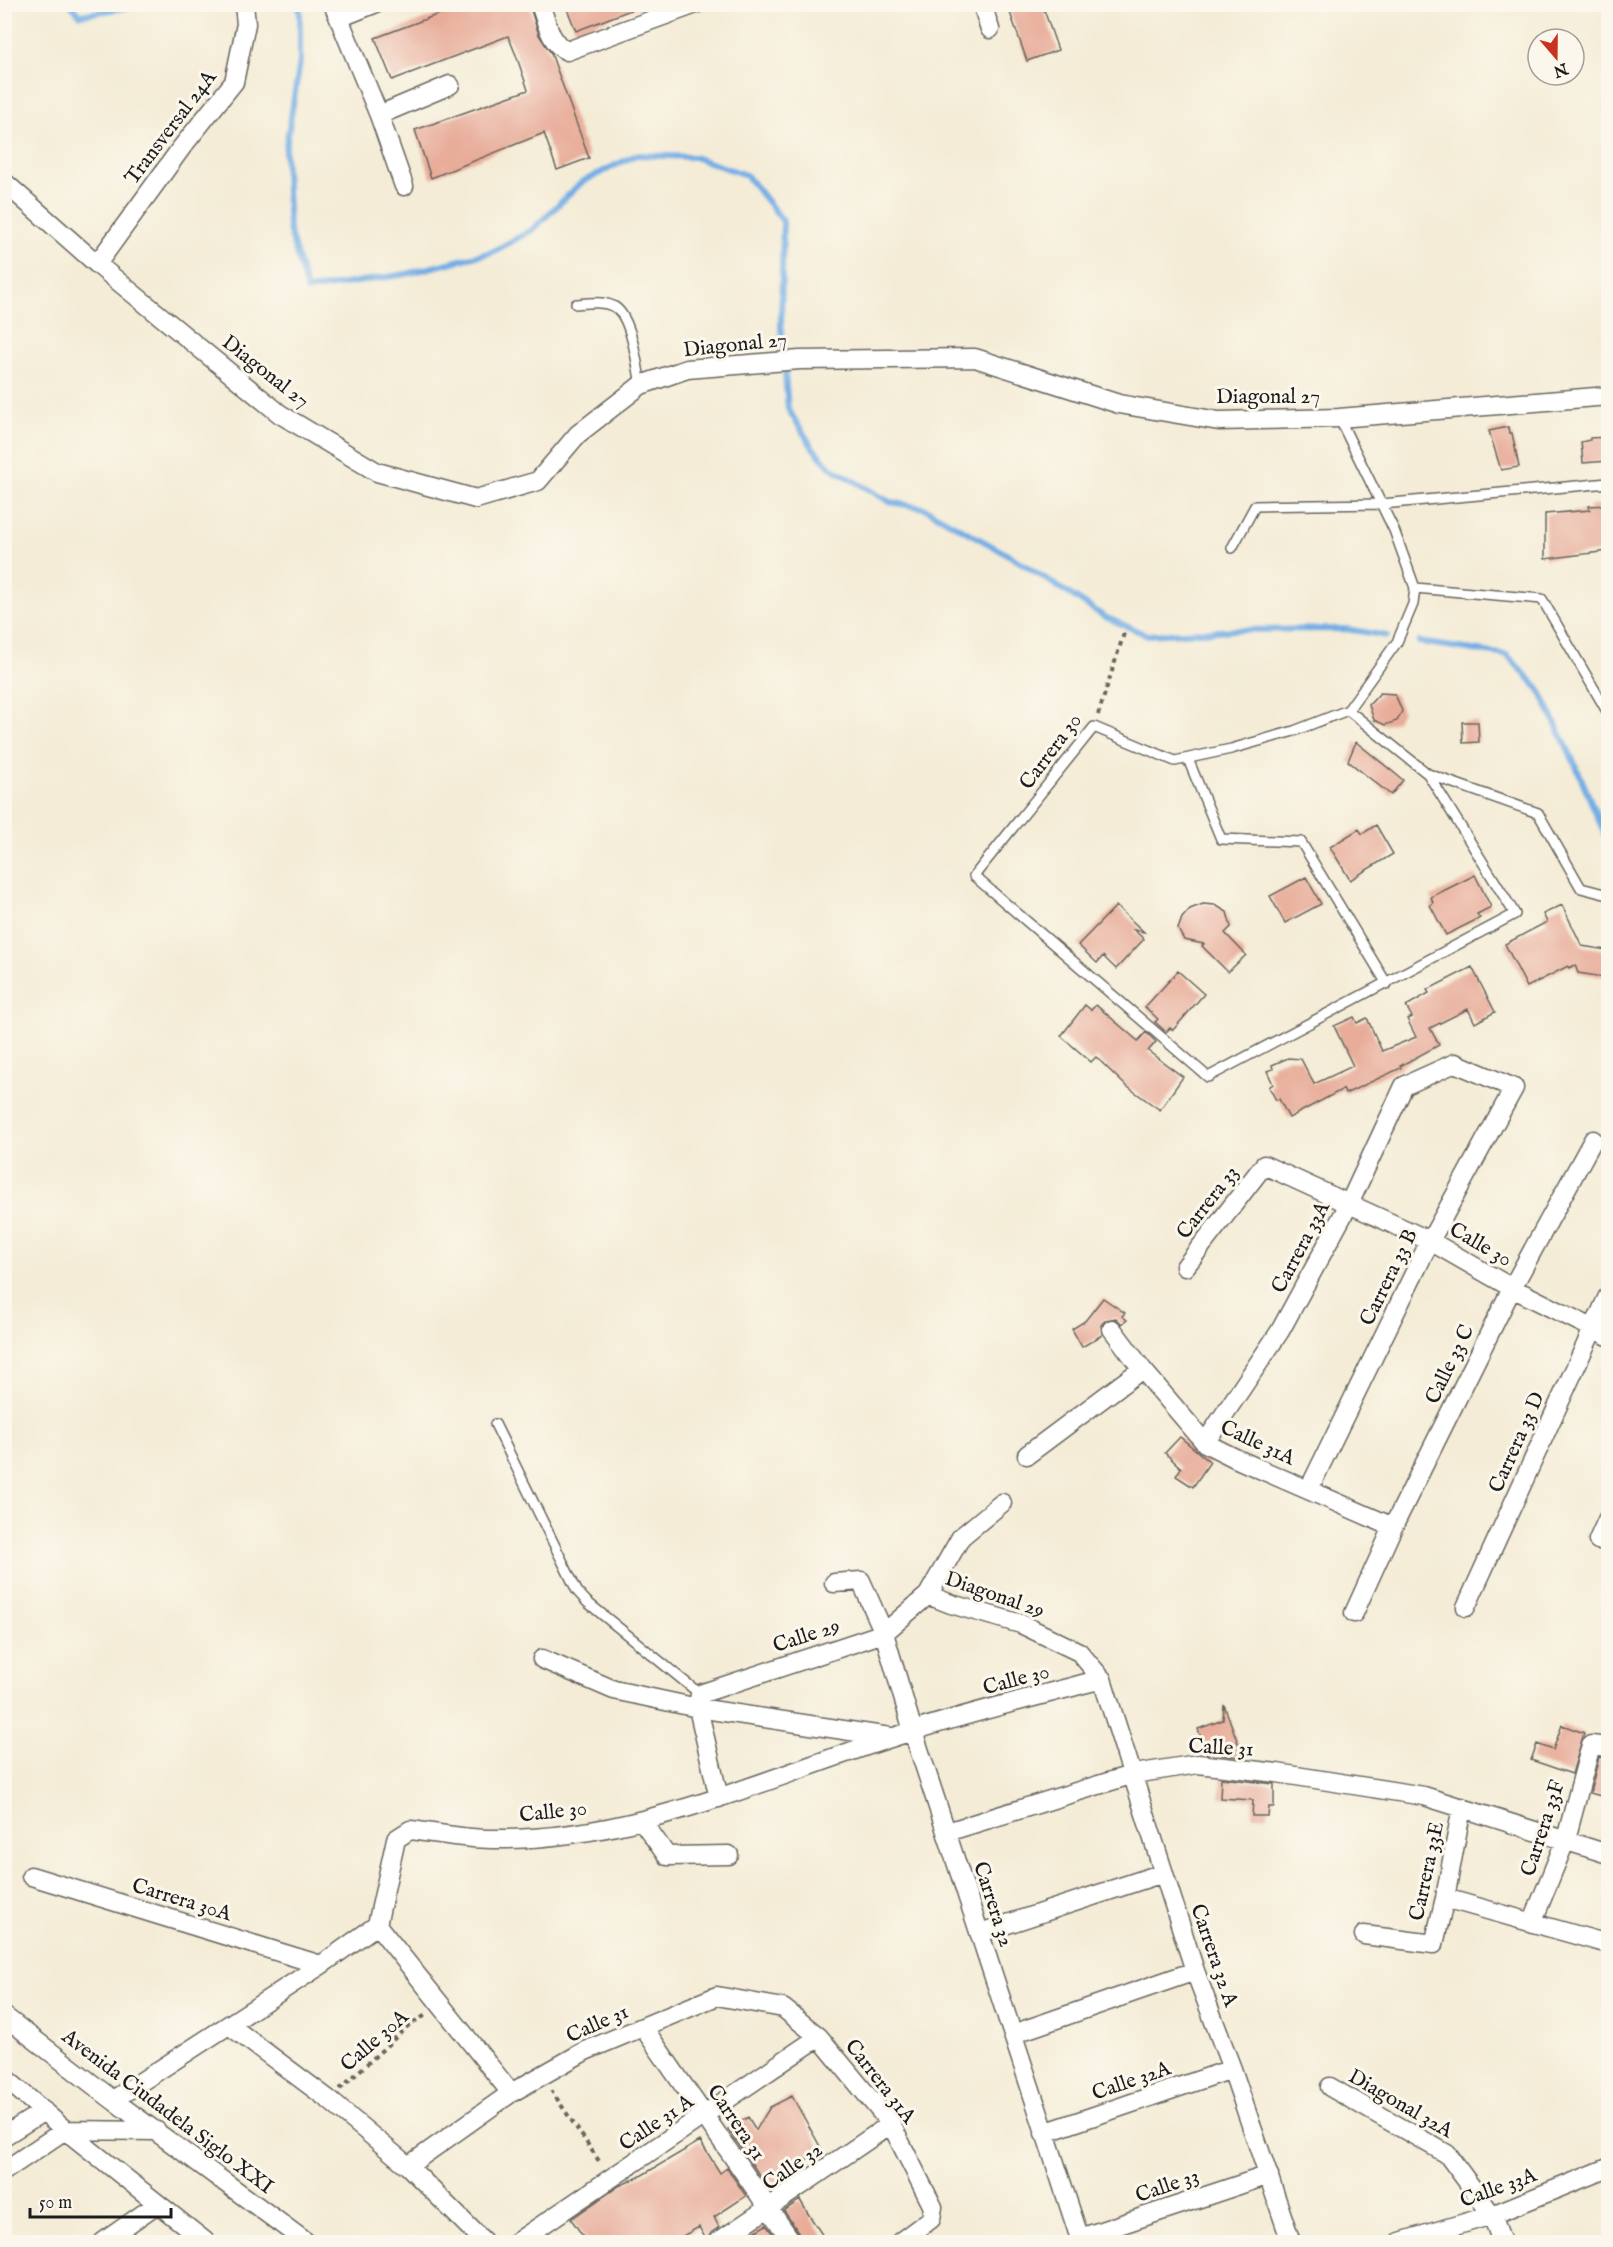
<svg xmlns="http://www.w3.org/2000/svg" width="1613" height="2247" font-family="'IM FELL English',serif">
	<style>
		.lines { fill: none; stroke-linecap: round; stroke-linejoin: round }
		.stream { stroke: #74aee5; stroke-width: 6 }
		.building { fill: #e8ac99 }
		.service-casing { stroke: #68655d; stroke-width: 12 }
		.minor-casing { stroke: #68655d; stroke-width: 21 }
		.path { stroke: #68655d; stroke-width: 4; stroke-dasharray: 4.5 4.5; stroke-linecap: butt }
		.service { stroke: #fff; stroke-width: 9 }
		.minor { stroke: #fff; stroke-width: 18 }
		.labels { text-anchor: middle; stroke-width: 6; stroke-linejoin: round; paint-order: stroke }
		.street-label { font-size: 21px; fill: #1c1c1c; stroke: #fbf7ec }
	</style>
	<rect width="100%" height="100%" fill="#fbf7ec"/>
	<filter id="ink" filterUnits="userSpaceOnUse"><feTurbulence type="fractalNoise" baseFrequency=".0167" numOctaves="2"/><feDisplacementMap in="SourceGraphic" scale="12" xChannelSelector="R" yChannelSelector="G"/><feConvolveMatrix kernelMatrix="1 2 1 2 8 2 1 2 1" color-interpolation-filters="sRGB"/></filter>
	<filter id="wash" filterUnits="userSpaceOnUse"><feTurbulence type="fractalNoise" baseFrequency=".008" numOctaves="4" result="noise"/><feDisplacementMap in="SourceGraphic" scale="24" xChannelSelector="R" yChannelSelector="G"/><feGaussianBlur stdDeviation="1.35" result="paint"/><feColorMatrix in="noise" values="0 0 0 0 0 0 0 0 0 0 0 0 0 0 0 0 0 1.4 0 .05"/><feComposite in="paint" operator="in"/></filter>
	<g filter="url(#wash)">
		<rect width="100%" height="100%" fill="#f4ecd6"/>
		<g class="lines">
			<!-- stream -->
			<path class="stream" d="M70,4l10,11 69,-11
				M294,4l6,6v52l-15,90 4,77 18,61 99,-16 86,-22 40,-22 50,-48 54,-27 58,2 52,18 37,46 -2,105 7,83 25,39 17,19 60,35 34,6 88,49 93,60 42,18 89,-5 110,-1 41,7
				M1419,642l88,13 32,34 37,77 32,76"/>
		</g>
		<g id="blocks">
			<!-- building -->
			<path class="building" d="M466,4h63l10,31 12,18 38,105 -32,12 -13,-37 -113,45 -16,-48 113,-40 -12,-35 -8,-19 -116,44 -17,-42z
				M565,4h76v2l-65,25z
				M1007,4h35l16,46 -31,11z
				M1508,427l1,6h3l7,34 -18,3 -12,-39z
				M1608,437v24l-25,2 -2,-21 9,-2v-2z
				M1608,505v46l-63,8v-45l45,-4 -1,-4z
				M1380,693l15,1 7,17 -5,10 -12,4 -11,-5 -5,-15z
				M1462,722h16l1,20 -16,1z
				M1356,742l47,38 -12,15 -43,-34z
				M1376,825l17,29 -43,26 -20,-33 29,-18 3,5z
				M1475,875l16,32 -14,7 3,4 -34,17 -16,-30 3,-2 -2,-6z
				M1306,877l15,27 -36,19 -15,-27z
				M1203,904l12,1 12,7 4,15 -6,6 21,22 -18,17 -26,-26 2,-2 -20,-4 -6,-11 4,-11 8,-9z
				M1562,905l20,41 25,4 -4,27 -25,-4 -3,-8 -6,3 -1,-2 -41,21 -22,-43 42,-22 -4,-8z
				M1116,906l28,26 -10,-2 10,9 -28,30 -13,-13 -6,7 -19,-18z
				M1472,967l23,45 -20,11 -7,-14 -38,19 9,17 -39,21 1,2 -56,26 -2,-5 -54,29 -10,-19 -3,1 -7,-13 4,-3 -6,-13 6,-2 -1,-4 16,-7 13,1 13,25 39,-18 -19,-40 20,-9 3,6 10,-5 15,33 34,-14 -9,-18 5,-2 -6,-11 23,-13 -2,-3z
				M1178,971l26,23 -31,36 -3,-2 -4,4 -11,-10 3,-3 -13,-12z
				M1085,1005l6,5 5,-5 42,36 8,-9 10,10 -8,9 35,26 -23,33 -35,-25 -29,-28 -5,5 -30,-26z
				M1103,1298l22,15 -3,3 5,4 -5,4 -6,-6 -10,2 -5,5 1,10 -20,12 -10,-18 13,-8z
				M1180,1437l30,25 -17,25 -17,-11 5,-8 -16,-15z
				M1224,1705l17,46 -2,1v5l-17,-2v-7l-15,6 -9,-25 25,-9z
				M1562,1725l22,8 -12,41 -41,-14 6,-16 16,6z
				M1599,1757l9,1v10l-7,28 -11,-3z
				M1221,1778l53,6v23h-5l-1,9h-16l1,-16 -33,-2z
				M792,2096l30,54 -43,25 5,8 -13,9 -43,-63 20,-12 8,13 14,-23z
				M700,2141l20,32 7,-5 19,28 -32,21 5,10 -8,6 -4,8 -8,-14 -27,15h-85l-16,-23 48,-33 20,-9z
				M800,2200l7,12 20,30h-24l-2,-6 -17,-25z
				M766,2225l13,17h-41z"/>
		</g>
	</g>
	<g filter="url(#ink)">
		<use href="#blocks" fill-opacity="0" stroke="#68655d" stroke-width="1.5"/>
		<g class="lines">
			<!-- service casing -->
			<g class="service-casing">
				<path id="service" d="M576,304c12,-1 25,-3 37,2 19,9 24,60 28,79
					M1339,418l55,112 21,58 -2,16 -16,38 -49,68 -54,21 -63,18 -56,12 -81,-34 -120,149 234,201 307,-163 -87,-140 -80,-64
					M1232,548l23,-42 127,-2 226,-21
					M1415,588l127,11 66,114
					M1188,759l33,80 80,3 86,142
					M1428,774l110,39 43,75 27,7
					M495,1424l82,167 10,11 113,92"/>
			</g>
			<!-- minor casing -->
			<g class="minor-casing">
				<path id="minor" d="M333,4l46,111 25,71
					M540,4c6,16 10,40 27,47l129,-47
					M982,4l8,25
					M339,18l35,-14
					M379,115l71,-30
					M4,182l93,82 183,150 97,58 99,27 62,-18 40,-47 63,-49 46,-16 113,-9 175,-2 144,46 100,17 120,-3 269,-22
					M97,264l85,-117 52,-65 12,-58 -2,-20
					M1185,1267l79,-102 166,76 82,47 96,48
					M1112,1329l30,40 63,74 32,16 156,68
					M1205,1443l75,-112 69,-127 55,-118 51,-23 59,25 -84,153 -121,248
					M1027,1455l115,-86
					M1598,1540l10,-22
					M834,1583l27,-2 23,52 29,98 168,511
					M928,1595l23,9 70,20 58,28 23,27 93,292 37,98 59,173
					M1466,1607l142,-311
					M1354,1613l39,-86 119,-239 81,-148
					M542,1659l72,31 84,18 192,29
					M719,1798l-21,-90 2,-14 184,-61 44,-38 33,-58 41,-34
					M643,1822l24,34 62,-1
					M947,1832l187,-58 64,-10 79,9 147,23 184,58
					M31,1876l290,89
					M1445,1898l163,46
					M1532,1923l34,-84 25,-94 17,2
					M377,1925l134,168
					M980,1933l183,-60
					M1364,1935l70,9 11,-46 17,-91
					M4,2016l109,84 193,142
					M229,2025l99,74 80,67 76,76
					M643,2027l149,215
					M1013,2034l182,-63
					M4,2077l61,53 141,112
					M1330,2087l117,67 45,61 10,27
					M113,2100l208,-135 56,-40 19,-86 14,-9c27,3 54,9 81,9 149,3 283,-66 422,-108 62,-20 126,-35 189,-52
					M1044,2133l188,-64
					M4,2136l40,-25
					M408,2166l103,-73 74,-42 132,-55 66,12 36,29 72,87 42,83 -2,12 -31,23
					M4,2171l61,-41 92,1
					M1080,2238l189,-63
					M103,2242l54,-38
					M517,2242l302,-205
					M718,2242l173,-118
					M1400,2242l92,-27 116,-47"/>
			</g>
			<!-- path -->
			<path class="path" d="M1098,715l27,-85
				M340,2089l70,-65 18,-10
				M551,2090l50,74"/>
			<!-- service -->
			<use href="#service" class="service"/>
			<!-- minor -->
			<use href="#minor" class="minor"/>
		</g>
	</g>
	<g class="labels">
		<!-- street labels -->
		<g class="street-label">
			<text transform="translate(170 127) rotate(-53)" y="7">Transversal 24A</text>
			<text transform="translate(735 344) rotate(-6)" y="7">Diagonal 27</text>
			<text transform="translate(266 371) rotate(38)" y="7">Diagonal 27</text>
			<text x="1268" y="403">Diagonal 27</text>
			<text transform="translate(1050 751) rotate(-53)" y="7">Carrera 30</text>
			<text transform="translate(1207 1202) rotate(-52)" y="7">Carrera 33</text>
			<text transform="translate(1481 1244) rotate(30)" y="7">Calle 30</text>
			<text transform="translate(1300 1247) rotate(-62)" y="7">Carrera 33A</text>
			<text transform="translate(1388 1277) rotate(-64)" y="7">Carrera 33 B</text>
			<text transform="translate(1449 1364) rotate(-64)" y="7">Calle 33 C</text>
			<text transform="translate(1258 1442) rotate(25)" y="7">Calle 31A</text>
			<text transform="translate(1516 1442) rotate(-66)" y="7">Carrera 33 D</text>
			<text transform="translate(995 1594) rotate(19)" y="7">Diagonal 29</text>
			<text transform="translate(806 1635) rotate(-18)" y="7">Calle 29</text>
			<text transform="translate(1016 1679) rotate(-15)" y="7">Calle 30</text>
			<text transform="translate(1221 1747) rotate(3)" y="7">Calle 31</text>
			<text transform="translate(553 1811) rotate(-6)" y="7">Calle 30</text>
			<text transform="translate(1542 1828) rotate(-72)" y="7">Carrera 33F</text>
			<text transform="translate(1426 1871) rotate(-78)" y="7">Carrera 33E</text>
			<text transform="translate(182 1899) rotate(17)" y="7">Carrera 30A</text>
			<text transform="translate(994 1904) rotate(72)" y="7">Carrera 32</text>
			<text transform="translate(1215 1955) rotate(71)" y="7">Carrera 32 A</text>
			<text transform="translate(597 2023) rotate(-24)" y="7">Calle 31</text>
			<text transform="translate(374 2040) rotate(-41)" y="7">Calle 30A</text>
			<text transform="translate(1131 2080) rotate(-19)" y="7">Calle 32A</text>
			<text transform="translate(881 2081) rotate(52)" y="7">Carrera 31A</text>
			<text transform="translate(1401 2103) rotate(30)" y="7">Diagonal 32A</text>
			<text transform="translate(168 2111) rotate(37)" y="7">Avenida Ciudadela Siglo XXI</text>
			<text transform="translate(656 2122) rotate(-34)" y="7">Calle 31 A</text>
			<text transform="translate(737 2122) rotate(56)" y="7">Carrera 31</text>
			<text transform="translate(792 2166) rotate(-35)" y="7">Calle 32</text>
			<text transform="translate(1167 2185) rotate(-19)" y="7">Calle 33</text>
			<text transform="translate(1498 2187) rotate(-20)" y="7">Calle 33A</text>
		</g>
	</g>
	<!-- margin -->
	<rect width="1613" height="2247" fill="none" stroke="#fbf7ec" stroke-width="24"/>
	<!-- north arrow -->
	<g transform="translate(1556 57) rotate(160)"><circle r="28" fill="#fbf7ec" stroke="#a29f99" stroke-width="1.5"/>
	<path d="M0-4.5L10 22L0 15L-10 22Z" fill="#c8321e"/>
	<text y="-9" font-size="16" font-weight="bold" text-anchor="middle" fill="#1c1c1c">N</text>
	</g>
	<!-- scale -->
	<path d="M30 2208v9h141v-9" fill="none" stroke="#1c1c1c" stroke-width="3"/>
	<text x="39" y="2208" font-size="18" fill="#1c1c1c" stroke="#fbf7ec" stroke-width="4.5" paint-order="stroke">50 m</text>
</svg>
